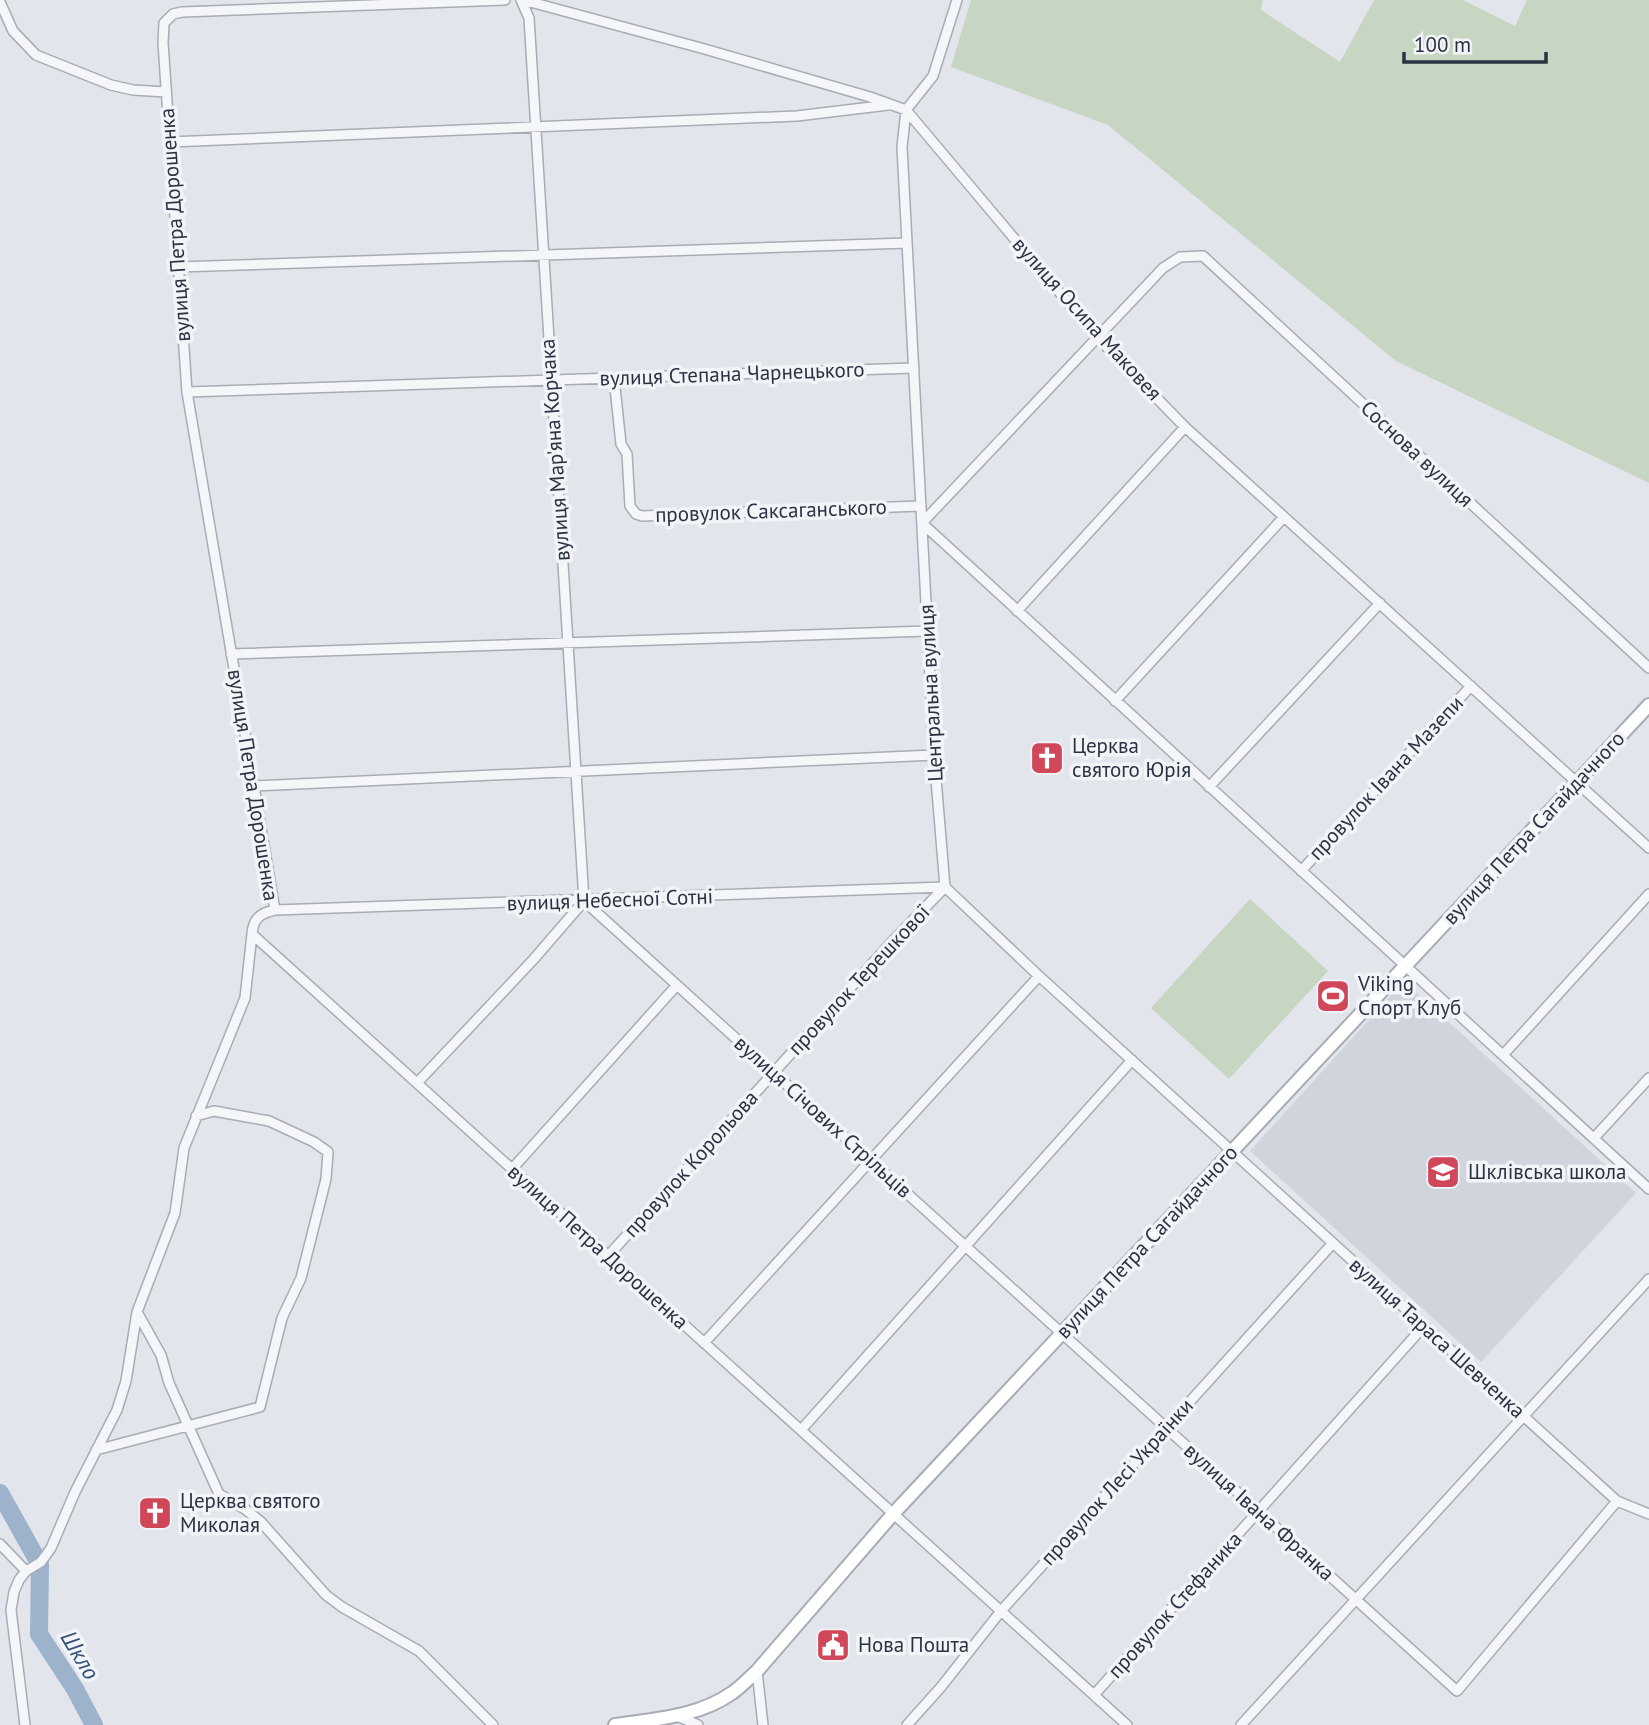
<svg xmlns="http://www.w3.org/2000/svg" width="1649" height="1725" font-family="'PT Sans',sans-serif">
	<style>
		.built { fill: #d0d4dd }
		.green { fill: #c7d5c3 }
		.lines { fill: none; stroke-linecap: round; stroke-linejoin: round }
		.river { stroke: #9db2cb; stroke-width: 18 }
		.street-casing { stroke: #a7acb5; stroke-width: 12 }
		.secondary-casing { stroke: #a7acb5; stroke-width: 16 }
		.street { stroke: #f5f6f9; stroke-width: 9 }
		.secondary { stroke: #fff; stroke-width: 12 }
		.labels { text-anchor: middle; stroke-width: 7; stroke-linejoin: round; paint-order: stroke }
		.street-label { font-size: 21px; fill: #2a3343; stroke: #f2f4f8 }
		.poi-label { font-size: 21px; fill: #2a3343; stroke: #f2f4f8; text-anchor: start }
		.water-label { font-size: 23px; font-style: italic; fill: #335177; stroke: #f2f4f8 }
	</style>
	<rect width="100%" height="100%" fill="#e2e5eb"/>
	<!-- built -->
	<path class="built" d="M1404,981l232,212 -155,169 -231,-211z"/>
	<!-- green -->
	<path class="green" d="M971,0h292l-2,10 79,52 34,-62h89l52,26 12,-26h122v483l-253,-122 -288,-236 -157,-58z
		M1250,899l78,72 -99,108 -78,-71z"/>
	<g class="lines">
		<!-- river -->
		<path class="river" d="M0,1493l38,68
			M40,1565l-1,69 36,55 19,36"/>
		<!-- street casing -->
		<g class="street-casing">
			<path id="street" d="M505,0l-323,12 -9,2 -9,9 -1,20 24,349 88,518c-15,3 -22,9 -23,24l875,791
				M521,0l8,18 55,883
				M523,0l178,48 169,49 36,13 192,228 87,89 464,421
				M957,0l-24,76 -27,34 -4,37 32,608 11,132 94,89 578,525 32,13
				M0,2l13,29 23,24 75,30 22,5 33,2
				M169,142l628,-26 91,-11
				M178,267l729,-24
				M614,378l7,66 6,10 3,52 6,8 6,2 279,-10
				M187,392l727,-24
				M1017,611l168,-184
				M231,654l696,-23
				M1649,668l-446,-412 -23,1 -17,11 -241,255 727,666
				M1115,701l169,-184
				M254,786l680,-31
				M1209,787l171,-184
				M1301,871l170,-185
				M584,901l873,790 160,-190
				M275,910l670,-23
				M1503,1055l146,-161
				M417,1083l116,-123 51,-59
				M1594,1138l55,-60
				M512,1169l165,-184
				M608,1256l281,-311 56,-58
				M137,1312l24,43 8,28 50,111 26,15 16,13 65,73 16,12 77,44 74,74
				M704,1343l335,-367
				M801,1430l331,-370
				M96,1450l164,-43 22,-89 19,-40 25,-99 2,-27 -14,-10 -45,-21 -55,-10 -18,5
				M0,1544l26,27
				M757,1671l6,54
				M1094,1695l330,-369
				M677,1716l21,9
				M25,1725l-14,-115 3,-18 5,-12 7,-9 15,-9 10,-14 24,-56 42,-82 9,-29 11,-69 38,-99 9,-65 61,-150 7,-64
				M907,1725l34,-38 60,-76 332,-368
				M1241,1725l408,-446"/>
		</g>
		<!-- secondary casing -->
		<g class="secondary-casing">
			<path id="secondary" d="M615,1725c40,-6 83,-8 117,-32 9,-6 17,-15 25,-22l136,-157 756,-809"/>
		</g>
		<!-- street -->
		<use href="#street" class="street"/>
		<!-- secondary -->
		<use href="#secondary" class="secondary"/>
	</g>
	<!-- icons -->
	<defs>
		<g id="church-square" transform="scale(1.75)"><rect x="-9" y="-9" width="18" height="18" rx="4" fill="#d04759" stroke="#f2f4f8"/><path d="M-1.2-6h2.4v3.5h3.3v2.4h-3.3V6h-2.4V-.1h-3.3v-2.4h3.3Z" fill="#fff"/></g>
		<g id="stadium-square" transform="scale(1.75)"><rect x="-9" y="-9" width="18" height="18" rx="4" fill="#d04759" stroke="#f2f4f8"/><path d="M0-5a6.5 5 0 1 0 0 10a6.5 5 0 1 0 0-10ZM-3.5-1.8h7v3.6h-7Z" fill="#fff"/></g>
		<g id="school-square" transform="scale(1.75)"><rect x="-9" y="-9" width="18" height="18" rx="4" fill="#d04759" stroke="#f2f4f8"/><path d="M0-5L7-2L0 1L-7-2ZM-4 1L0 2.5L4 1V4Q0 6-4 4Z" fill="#fff"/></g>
		<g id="civic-square" transform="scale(1.75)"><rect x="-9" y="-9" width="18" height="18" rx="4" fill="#d04759" stroke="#f2f4f8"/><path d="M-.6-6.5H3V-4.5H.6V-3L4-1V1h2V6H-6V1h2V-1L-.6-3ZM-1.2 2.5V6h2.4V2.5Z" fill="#fff"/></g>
	</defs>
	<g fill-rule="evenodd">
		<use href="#church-square" x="1047" y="758"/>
		<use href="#stadium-square" x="1333" y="996"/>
		<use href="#school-square" x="1443" y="1172"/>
		<use href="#church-square" x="155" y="1513"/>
		<use href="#civic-square" x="833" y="1645"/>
	</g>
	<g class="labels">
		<!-- street labels -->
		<g class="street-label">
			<text transform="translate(175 225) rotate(-94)" y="7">вулиця Петра Дорошенка</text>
			<text transform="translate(1087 319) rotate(48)" y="7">вулиця Осипа Маковея</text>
			<text transform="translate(732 374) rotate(-2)" y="7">вулиця Степана Чарнецького</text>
			<text transform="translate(555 450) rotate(-94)" y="7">вулиця Мар'яна Корчака</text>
			<text transform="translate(1417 454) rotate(43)" y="7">Соснова вулиця</text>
			<text transform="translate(771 511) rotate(-2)" y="7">провулок Саксаганського</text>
			<text transform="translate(931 693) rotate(-93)" y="7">Центральна вулиця</text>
			<text transform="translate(1386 778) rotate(-47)" y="7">провулок Івана Мазепи</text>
			<text transform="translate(253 785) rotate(81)" y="7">вулиця Петра Дорошенка</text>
			<text transform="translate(1534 828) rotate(-47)" y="7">вулиця Петра Сагайдачного</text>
			<text transform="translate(610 900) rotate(-2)" y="7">вулиця Небесної Сотні</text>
			<text transform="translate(859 980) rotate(-47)" y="7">провулок Терешкової</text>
			<text transform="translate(823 1117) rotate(42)" y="7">вулиця Січових Стрільців</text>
			<text transform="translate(691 1164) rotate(-48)" y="7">провулок Корольова</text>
			<text transform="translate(1147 1242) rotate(-47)" y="7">вулиця Петра Сагайдачного</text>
			<text transform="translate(598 1247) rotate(42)" y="7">вулиця Петра Дорошенка</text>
			<text transform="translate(1437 1338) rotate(42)" y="7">вулиця Тараса Шевченка</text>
			<text transform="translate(1117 1482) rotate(-48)" y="7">провулок Лесі Українки</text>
			<text transform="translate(1259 1512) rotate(42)" y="7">вулиця Івана Франка</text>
			<text transform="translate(1175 1605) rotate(-48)" y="7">провулок Стефаника</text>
		</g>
		<!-- poi labels -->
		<g class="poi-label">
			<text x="1072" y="753">Церква<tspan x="1072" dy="24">святого Юрія</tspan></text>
			<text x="1358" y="991">Viking<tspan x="1358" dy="24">Спорт Клуб</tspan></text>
			<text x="1468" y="1179">Шклівська школа</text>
			<text x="180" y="1508">Церква святого<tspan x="180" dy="24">Миколая</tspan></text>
			<text x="858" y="1652">Нова Пошта</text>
		</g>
		<!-- water labels -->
		<g class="water-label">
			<text transform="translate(80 1655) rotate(59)" y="8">Шкло</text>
		</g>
	</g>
	<!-- scale -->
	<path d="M1404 52v10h142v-10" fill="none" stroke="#2a3343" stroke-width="3.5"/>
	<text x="1414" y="52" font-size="21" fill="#2a3343" stroke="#f2f4f8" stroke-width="5" paint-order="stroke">100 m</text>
</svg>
